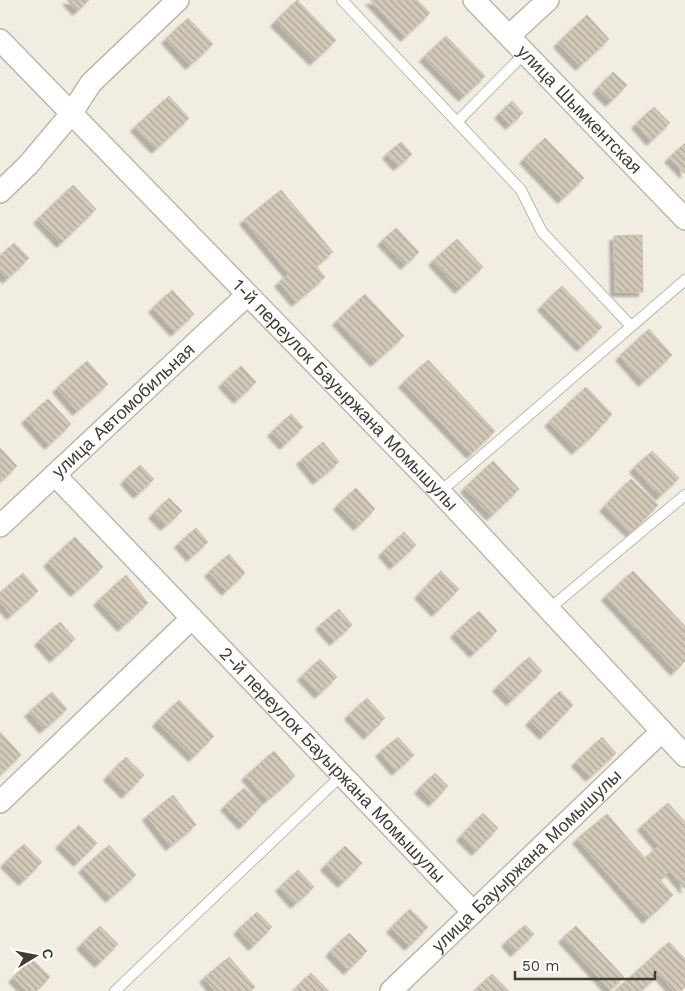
<svg xmlns="http://www.w3.org/2000/svg" width="685" height="991" font-family="'Work Sans',sans-serif">
	<style>
		.building { fill: url(#building-back-hatch); stroke: #cdc1ac; filter: url(#shadow) }
		.lines { fill: none; stroke-linecap: round; stroke-linejoin: round }
		.lane-casing { stroke: #bfb8a9; stroke-width: 12 }
		.street-casing { stroke: #bfb8a9; stroke-width: 24 }
		.lane { stroke: #fff; stroke-width: 10 }
		.street { stroke: #fff; stroke-width: 21 }
		.labels { text-anchor: middle; stroke-width: 4.5; stroke-linejoin: round; paint-order: stroke }
		.street-label { font-size: 18px; fill: #423d33; stroke: #fff }
	</style>
	<defs>
		<pattern id="building-back-hatch" width="6" height="6" patternUnits="userSpaceOnUse" patternTransform="scale(1.25)"><rect width="6" height="6" fill="#d2c9b8"/><path d="M-1 5l2 2M0 0l6 6M5-1l2 2" fill="none" stroke="#aca496"/></pattern>
		<filter id="shadow"><feDropShadow dx="-4.5" dy="4.5" stdDeviation="1" flood-color="#0004"/></filter>
	</defs>
	<rect width="100%" height="100%" fill="#f1ede3"/>
	<!-- building -->
	<path class="building" d="M67,0h22l-12,11z
		M297,0l39,40 -22,21 -39,-39z
		M370,0h47l13,13 -25,24z
		M587,15l22,24 -29,27 -22,-23z
		M188,18l25,26 -23,21 -24,-26z
		M446,36l39,40 -22,21 -39,-40z
		M613,72l14,13 -17,17 -13,-13z
		M169,96l20,22 -33,31 -21,-22z
		M512,101l11,12 -13,12 -11,-11z
		M654,107l16,16 -19,18 -15,-17z
		M545,138l39,40 -22,21 -38,-40z
		M401,142l11,12 -14,12 -11,-12z
		M685,143v31l-16,-16z
		M73,185l23,24 -35,34 -23,-24z
		M281,190l52,62 -17,14 9,11 -29,25 -17,-20 10,-8 -45,-54z
		M396,228l23,24 -14,13 -23,-24z
		M642,235l1,57h-28l-1,-56z
		M457,239l26,28 -24,22 -26,-28z
		M14,243l15,15 -22,21 -7,-7v-16z
		M562,286l40,41 -21,20 -39,-41z
		M172,290l22,24 -19,18 -22,-24z
		M365,294l39,42 -29,26 -38,-41z
		M649,329l23,26 -29,27 -23,-26z
		M428,360l67,71 -24,23 -68,-71z
		M87,361l21,23 -31,27 -20,-23z
		M241,366l15,16 -18,17 -15,-16z
		M586,387l26,27 -18,20 -18,16 -27,-28z
		M48,399l23,25 -22,21 -23,-26z
		M291,414l12,13 -19,18 -12,-13z
		M323,442l16,20 -22,18 -16,-20z
		M0,448l17,18 -17,16z
		M652,451l27,27 -19,18 -26,-28z
		M493,461l26,28 -28,27 -26,-28z
		M140,465l14,14 -16,15 -13,-14z
		M631,479l27,26 -27,28 -27,-26z
		M356,488l19,21 -17,17 -20,-21z
		M169,498l13,13 -17,15 -12,-12z
		M196,528l12,14 -17,15 -12,-14z
		M404,532l12,13 -22,20 -11,-13z
		M75,537l28,30 -28,25 -27,-30z
		M229,554l16,19 -19,18 -17,-19z
		M441,571l18,18 -23,23 -17,-18z
		M633,571l52,55v35l-10,10 -69,-75z
		M23,573l15,18 -27,24 -11,-13v-9z
		M126,575l22,28 -26,24 -24,-26z
		M339,609l13,16 -18,16 -14,-16z
		M479,611l18,20 -23,22 -19,-20z
		M60,622l15,17 -21,19 -15,-17z
		M529,657l13,14 -31,30 -14,-14z
		M320,659l17,18 -18,17 -17,-18z
		M560,691l13,14 -29,30 -14,-14z
		M52,692l15,17 -23,20 -15,-17z
		M367,698l18,20 -17,17 -19,-20z
		M179,700l35,36 -21,21 -36,-35z
		M0,732l21,23 -21,20z
		M398,737l16,18 -18,16 -16,-19z
		M602,737l14,16 -26,24 -14,-15z
		M274,751l21,25 -28,24 -21,-24z
		M126,757l18,18 -18,19 -18,-18z
		M435,773l13,13 -15,16 -14,-13z
		M244,788l18,17 -19,20 -18,-19z
		M173,795l23,30 -26,21 -23,-30z
		M668,803l17,19v67l-15,-18 -10,9 13,15 -26,24 -70,-80 30,-25 38,44 14,-12 -17,-20z
		M483,813l15,15 -22,23 -15,-15z
		M79,825l18,18 -19,19 -18,-18z
		M24,844l18,18 -19,19 -18,-18z
		M109,845l27,30 -26,23 -27,-30z
		M345,846l17,17 -20,20 -17,-17z
		M298,870l16,17 -19,17 -15,-17z
		M410,909l18,18 -19,19 -18,-18z
		M257,912l15,15 -19,19 -15,-16z
		M525,925l9,9 -19,18 -9,-10z
		M100,926l18,18 -19,19 -18,-18z
		M576,926l48,51 -14,13 -47,-52z
		M349,933l18,18 -19,19 -18,-18z
		M669,942l16,17v28l-4,4h-7l-15,-17 -18,17h-26z
		M229,957l26,30 -4,4h-36l-11,-13z
		M32,959l18,18 -14,14h-10l-13,-13z
		M311,973l18,18h-36z
		M492,974l17,17h-35z"/>
	<g class="lines">
		<!-- lane casing -->
		<g class="lane-casing">
			<path id="lane" d="M342,0l179,190 21,42 89,94
				M457,122l68,-69
				M440,492l245,-212
				M549,609l136,-114
				M115,991l227,-216"/>
		</g>
		<!-- street casing -->
		<g class="street-casing">
			<g id="street">
				<path id="s1" d="M474,0l211,219"/>
				<path d="M509,36l39,-36"/>
				<path id="s2" d="M0,40l440,452 245,264"/>
				<path d="M0,192l28,-27 43,-51 20,-31 87,-83"/>
				<path id="s3" d="M55,475l418,437"/>
				<path id="s4" d="M0,526l247,-231"/>
				<path d="M0,802l192,-184"/>
				<path id="s5" d="M391,991l271,-260"/>
			</g>
		</g>
		<!-- lane -->
		<use href="#lane" class="lane"/>
		<!-- street -->
		<use href="#street" class="street"/>
	</g>
	<g class="labels">
		<!-- street labels -->
		<g class="street-label">
			<text dy="6" stroke="none"><textPath href="#s1" startOffset="152">улица Шымкентская</textPath></text>
			<text dy="6" stroke="none"><textPath href="#s2" startOffset="495">1-й переулок Бауыржана Момышулы</textPath></text>
			<text dy="6" stroke="none"><textPath href="#s4" startOffset="169">улица Автомобильная</textPath></text>
			<text dy="6" stroke="none"><textPath href="#s3" startOffset="401">2-й переулок Бауыржана Момышулы</textPath></text>
			<text dy="6" stroke="none"><textPath href="#s5" startOffset="188">улица Бауыржана Момышулы</textPath></text>
		</g>
	</g>
	<!-- north arrow -->
	<g transform="translate(35 956) rotate(80)" stroke="#ffffff" stroke-width="4" paint-order="stroke">
	<path d="M0-4L9 19L0 12L-9 19Z" fill="#423d33"/>
	<text y="-8" font-size="14" font-weight="bold" text-anchor="middle" fill="#423d33">С</text>
	</g>
	<!-- scale -->
	<path d="M515 971v8h140v-8" fill="none" stroke="#423d33" stroke-width="2.5"/>
	<text x="522" y="971" font-size="15" fill="#423d33" stroke="#ffffff" stroke-width="4" paint-order="stroke">50 m</text>
</svg>
